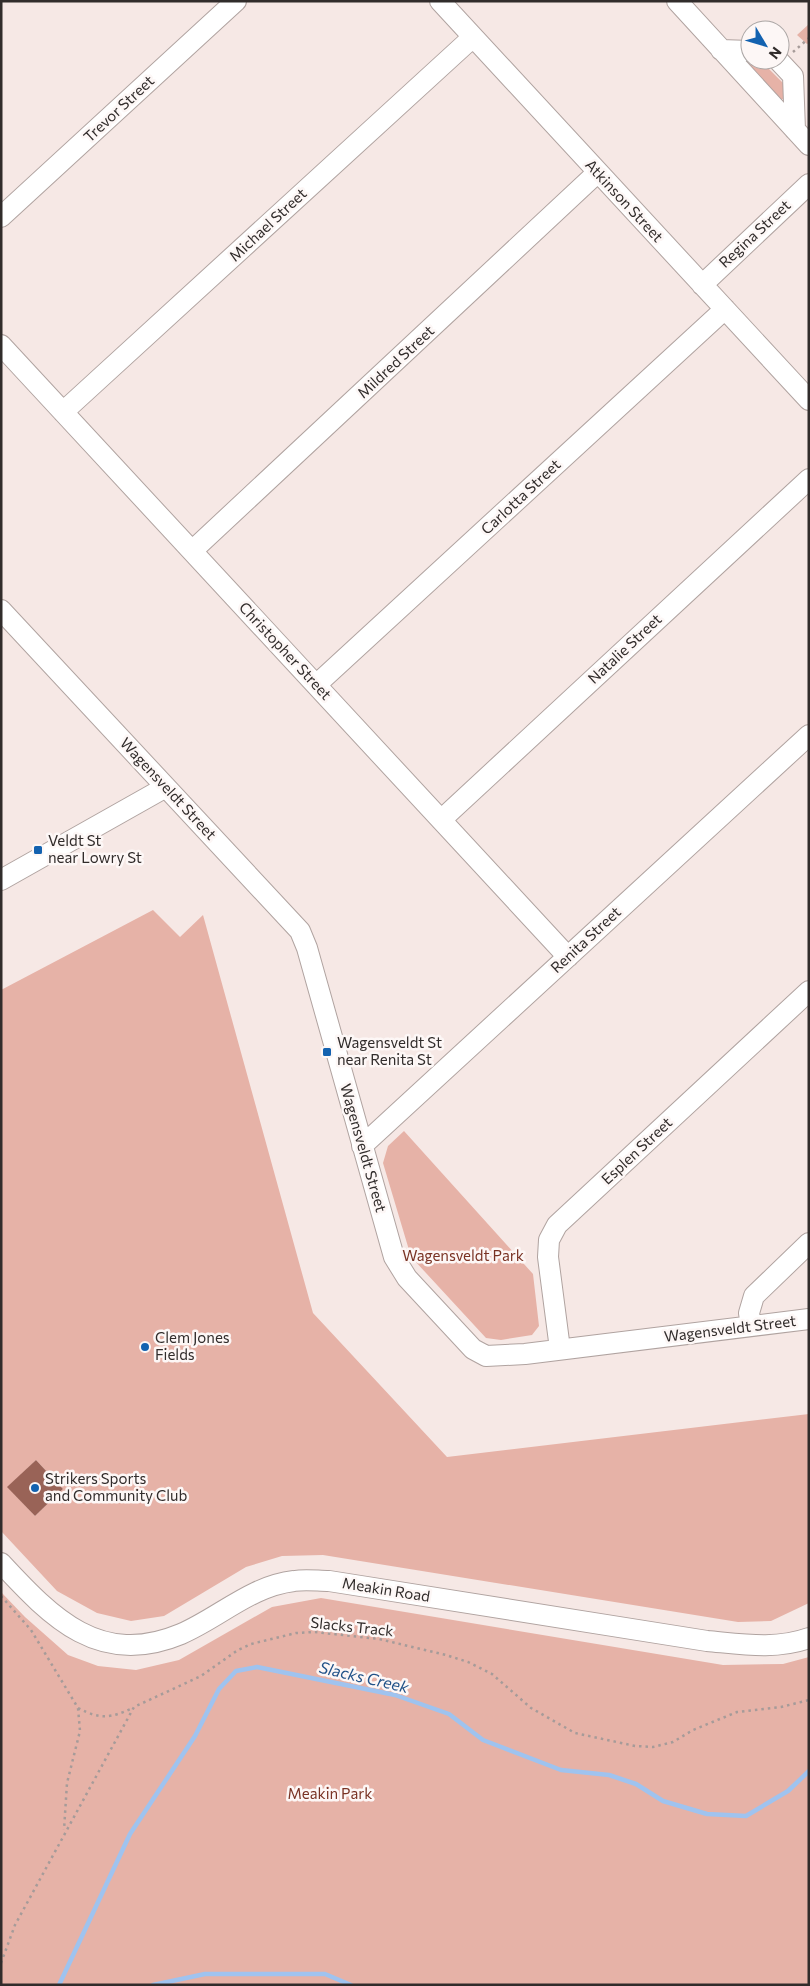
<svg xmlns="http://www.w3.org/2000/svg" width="810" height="1986" font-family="Commissioner,sans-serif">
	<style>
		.green { fill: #e6b2a7; fill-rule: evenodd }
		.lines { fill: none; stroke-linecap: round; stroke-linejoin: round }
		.stream { stroke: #9fc3ef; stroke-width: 4.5 }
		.building { fill: #996357 }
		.minor-casing { stroke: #b0a3a0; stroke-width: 22 }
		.path { stroke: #a69b99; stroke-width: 2.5; stroke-dasharray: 2.5 4; stroke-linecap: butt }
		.minor { stroke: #fff; stroke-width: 20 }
		.poi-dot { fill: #1362b0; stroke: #fdf7f6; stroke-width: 2 }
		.labels { text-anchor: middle; stroke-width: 5; stroke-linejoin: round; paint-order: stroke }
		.street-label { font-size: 15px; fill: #312c2b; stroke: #fdf7f6 }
		.poi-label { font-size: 15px; fill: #312c2b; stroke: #fdf7f6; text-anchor: start }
		.park-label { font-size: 15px; fill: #793223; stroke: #fdf7f6 }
		.water-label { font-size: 16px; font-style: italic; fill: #225288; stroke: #fdf7f6 }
	</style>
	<rect width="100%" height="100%" fill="#f6e8e5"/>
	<!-- green -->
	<path class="green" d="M809,24v19l-2,1 -10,-9z
		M745,57l5,3h10l26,26 -2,13h-3l-38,-37z
		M153,910l27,27 23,-22 110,398 134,144 362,-43v189l-38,18 -33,1 -415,-67 -41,1 -36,11 -82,49 -33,5 -34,-8 -40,-22 -56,-60v-541zM36,1460l27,29 -28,27 -27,-29z
		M404,1131l129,143 6,52 -7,9 -31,5 -15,-2 -72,-78 -5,-10 -26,-87 5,-17z
		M1,1592l24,25 43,38 30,11 38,4 43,-10 93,-53 49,-9 402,67 60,-1 26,-7v328h-808z"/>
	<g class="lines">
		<!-- stream -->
		<path class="stream" d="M59,1985l71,-151 65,-98 24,-47 17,-18 21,-4 138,28 54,19 34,26 78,30 48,5 27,9 27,17 44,13 39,2 42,-25 21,-20
			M153,1985l52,-11h120l26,11"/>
	</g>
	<!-- building -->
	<path class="building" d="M36,1460l27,29 -28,27 -28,-29z"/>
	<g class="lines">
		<!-- minor casing -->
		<g class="minor-casing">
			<path id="minor" d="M440,1l369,399
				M677,1l132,144
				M721,50l29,1
				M778,60l15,16 2,54
				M1,217l235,-216
				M702,285l107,-101
				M1,345l567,612
				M63,412l410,-375
				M192,551l406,-379
				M1,610l299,321 7,17 87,309 13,21 66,71 13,7 39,-2 284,-35
				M316,685l409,-376
				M441,820l368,-341
				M1,880l165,-93
				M362,1146l447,-411
				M751,1326l-2,-13 5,-17 55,-53
				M560,1349l-12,-92 1,-17 8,-15 252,-234
				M1,1563c51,55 99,105 180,71 39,-17 70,-48 113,-53 12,-2 24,0 35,0l378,60c34,3 69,9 102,-3"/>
		</g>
		<!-- path -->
		<path class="path" d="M793,52l16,-14
			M1,1596l30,34 47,78 2,23 -13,52 -3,47
			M78,1708c23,12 32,10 55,0
			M1,1963l14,-38 119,-218 67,-31 37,-26 13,-6 45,-11 19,-1 64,7 67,16 22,7 24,12 39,34 44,25 60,13 18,1 20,-5 20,-12 44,-18 44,-5 28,-7"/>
		<!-- minor -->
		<use href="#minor" class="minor"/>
	</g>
	<!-- markers -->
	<g class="poi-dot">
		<rect x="33" y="845" width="10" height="10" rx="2.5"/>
		<rect x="322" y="1047" width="10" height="10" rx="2.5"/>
		<circle cx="145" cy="1347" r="5"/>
		<circle cx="35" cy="1488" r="5"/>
	</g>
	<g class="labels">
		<!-- street labels -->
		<g class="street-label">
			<text transform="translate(119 109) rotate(-43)" y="5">Trevor Street</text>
			<text transform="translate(624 201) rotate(47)" y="5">Atkinson Street</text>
			<text transform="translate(268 225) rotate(-43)" y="5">Michael Street</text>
			<text transform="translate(755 234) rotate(-43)" y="5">Regina Street</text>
			<text transform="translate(396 362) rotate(-43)" y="5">Mildred Street</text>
			<text transform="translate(521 497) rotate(-43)" y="5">Carlotta Street</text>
			<text transform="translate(625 649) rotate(-43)" y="5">Natalie Street</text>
			<text transform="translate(285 651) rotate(47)" y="5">Christopher Street</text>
			<text transform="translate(168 789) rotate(47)" y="5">Wagensveldt Street</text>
			<text transform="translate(586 940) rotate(-43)" y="5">Renita Street</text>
			<text transform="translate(363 1148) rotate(74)" y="5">Wagensveldt Street</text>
			<text transform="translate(637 1151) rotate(-43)" y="5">Esplen Street</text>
			<text transform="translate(730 1329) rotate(-7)" y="5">Wagensveldt Street</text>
			<text transform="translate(386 1590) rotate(9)" y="5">Meakin Road</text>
			<text transform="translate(352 1627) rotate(6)" y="5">Slacks Track</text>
		</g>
		<!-- poi labels -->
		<g class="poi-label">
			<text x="48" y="846">Veldt St<tspan x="48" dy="17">near Lowry St</tspan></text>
			<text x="337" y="1048">Wagensveldt St<tspan x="337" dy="17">near Renita St</tspan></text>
			<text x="155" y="1343">Clem Jones<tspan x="155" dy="17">Fields</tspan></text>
			<text x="45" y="1484">Strikers Sports<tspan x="45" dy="17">and Community Club</tspan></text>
		</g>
		<!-- park labels -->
		<g class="park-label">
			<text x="463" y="1261">Wagensveldt Park</text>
			<text x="330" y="1799">Meakin Park</text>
		</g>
		<!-- water labels -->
		<g class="water-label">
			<text transform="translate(364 1677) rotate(13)" y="6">Slacks Creek</text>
		</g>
	</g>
	<!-- border -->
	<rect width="810" height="1986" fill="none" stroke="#312c2b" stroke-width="5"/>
	<!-- north arrow -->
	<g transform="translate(765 45) rotate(128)"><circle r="24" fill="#fdf7f6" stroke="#aba6a5"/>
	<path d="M0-4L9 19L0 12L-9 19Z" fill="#1362b0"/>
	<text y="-8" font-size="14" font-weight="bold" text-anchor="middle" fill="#312c2b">N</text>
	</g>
</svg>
